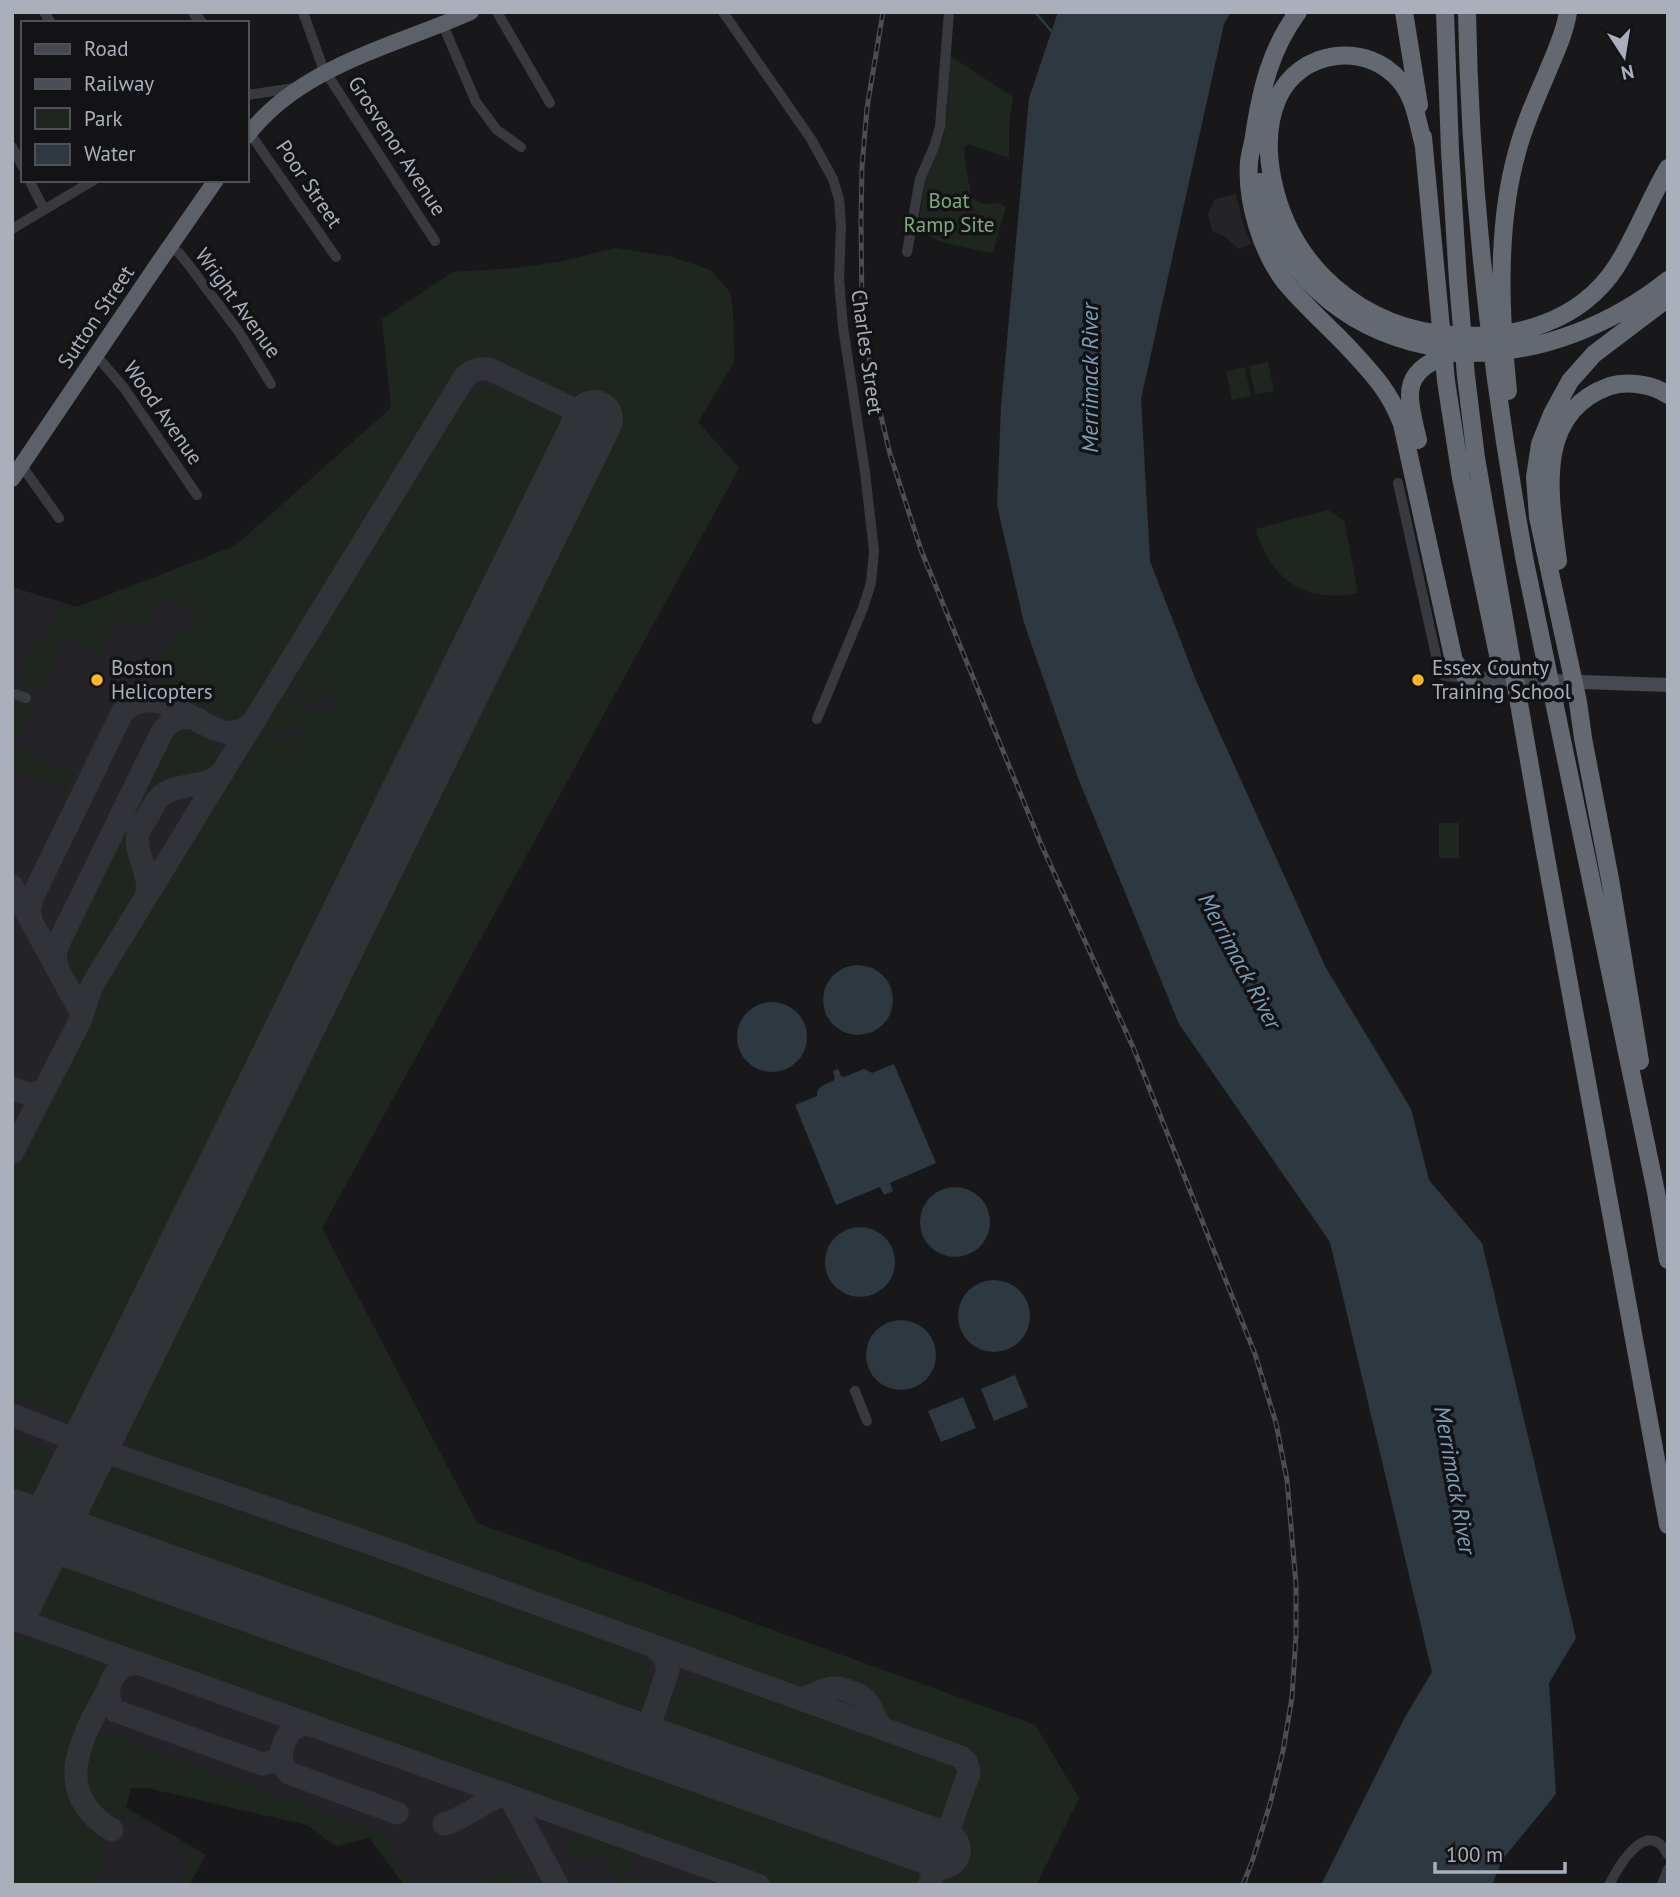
<svg xmlns="http://www.w3.org/2000/svg" width="1680" height="1897" font-family="'PT Sans',sans-serif">
	<style>
		.built { fill: #242428 }
		.green { fill: #1e261f }
		.water { fill: #2d3840 }
		.lines { fill: none; stroke-linecap: round; stroke-linejoin: round }
		.stream { stroke: #2d3840; stroke-width: 2.5 }
		.taxiway { stroke: #323338; stroke-width: 23 }
		.runway { stroke: #323338; stroke-width: 58 }
		.minor { stroke: #393a40; stroke-width: 10 }
		.tertiary { stroke: #393a40; stroke-width: 12 }
		.secondary { stroke: #474950; stroke-width: 14 }
		.trunk { stroke: #5c6068; stroke-width: 16 }
		.motorway { stroke: #646871; stroke-width: 18 }
		.rail-casing { stroke: #4c4e55; stroke-width: 5 }
		.rail { stroke: #131316; stroke-width: 2.5; stroke-dasharray: 8; stroke-linecap: butt }
		.poi-dot { fill: #ffb52c; stroke: #131316; stroke-width: 2.5 }
		.labels { text-anchor: middle; stroke-width: 7; stroke-linejoin: round; paint-order: stroke }
		.street-label { font-size: 21px; fill: #a9afbb; stroke: #131316 }
		.park-label { font-size: 21px; fill: #7fa881; stroke: #131316 }
		.poi-label { font-size: 21px; fill: #a9afbb; stroke: #131316; text-anchor: start }
		.water-label { font-size: 23px; font-style: italic; fill: #7e9eb9; stroke: #131316 }
	</style>
	<rect width="100%" height="100%" fill="#18181b"/>
	<!-- built -->
	<path class="built" d="M1236,194l6,26 9,24 -12,5 -15,-13 -12,-5 -4,-18 7,-14z
		M616,248l56,9 38,13 20,22 3,21 1,49 -36,60 41,46 -417,760 155,295 558,202 44,73 -43,87h-632l-35,-47 -33,8 -29,-21 -159,-37h-17l-6,19 81,48 -17,30h-177v-1298l65,20 158,-61 157,-138 -10,-89 71,-47 63,-4 43,-6z"/>
	<!-- green -->
	<path class="green" d="M949,55l64,42 -4,26v35l-41,-14 -4,4 2,22 6,27 10,7 17,-1 7,4 -13,45 -2,1 -50,-11 -11,-6 -9,-11 -1,-10 5,-36 19,-44 3,-26z
		M616,248l56,9 38,13 20,22 3,21 1,49 -36,60 41,46 -417,760 155,295 558,202 44,73 -43,87h-99l38,-105c1,-14 -1,-21 -11,-30l-80,-30 -13,-27 -39,-14 -29,12 -451,-160 -205,-77 -28,-21 498,-1010 -34,-19 -89,-42c-20,-3 -31,6 -41,22l-200,326c-6,9 -14,11 -23,9l-81,-40 14,-31 7,-3 12,-17 7,2 6,-13 -2,-7 -33,-15 -17,34c-9,-5 -19,-13 -28,-7l-15,30 2,2v2l-38,-17 -24,50 -20,-6 -1,-5 -2,-1c6,-8 7,-18 13,-26 11,-18 27,-26 30,-49l17,5 158,-61 156,-138 -9,-89 71,-47 63,-4 43,-6z
		M1268,362l6,29 -19,4 -6,-29z
		M1245,367l6,29 -19,4 -6,-29z
		M484,386c29,5 66,13 84,39v3l-488,994 -68,-26v-229l54,-104 36,-81 155,-253 36,16 6,-12 6,1 2,-6 -15,-7 -7,12 -6,1 -18,-10 17,-29h4l47,23 5,-9 3,1 2,-5 -2,-2 1,-4 -5,-2 -4,5 -10,-5 -5,8 -27,-13 -4,-4 105,-172 64,-98 9,-13z
		M1328,510l16,10 14,73c-52,11 -88,-13 -102,-64z
		M12,693l21,9 -20,41 41,20 -1,2 21,10 -8,16 -54,-24z
		M186,731c22,7 40,17 28,42l-57,13 -28,46 12,60 -53,84 -3,2h-10c-9,-4 -13,-13 -12,-23l106,-214 3,-5z
		M1439,823h20v35h-20z
		M12,1438l51,18 -24,49 -27,-9z
		M102,1469l31,2 67,20 322,115 100,39 29,20 -2,29 -18,23 -554,-198z
		M59,1556l866,309v13l-3,7h-141l-312,-111 -375,-136 -33,-14 -24,-18 -1,-5z
		M16,1640l26,1 66,21 2,2 -1,9c-22,44 -58,97 -24,145 5,6 15,11 22,16l-6,11 8,5 -16,35h-81v-236z
		M687,1679l32,2 78,24 146,52 15,12c-1,21 -6,42 -19,59l-271,-98 2,-29z
		M93,1729l290,105 27,51h-5l-36,-47 -33,8 -29,-21 -159,-37h-17l-5,20 80,47 -17,30h-11l13,-30 -21,-11 1,-4 -7,-4 1,-2 -39,-19 -3,5 -4,-2 -5,8c-8,-5 -16,-10 -22,-17 -17,-24 -11,-55 1,-80z
		M575,1828l61,21 -10,29 3,7h-8l-15,-29 -8,4 -3,-5 -16,7 -12,-20z
		M510,1869l6,2 4,6 -15,8h-24z"/>
	<!-- water -->
	<path class="water" d="M1058,12h173l-7,12 -83,375 9,162 47,122 129,285 85,141 18,71 53,63 94,395 -27,45 7,111 -54,66 -10,25h-171l84,-168 27,-45 -102,-430 -151,-218 -101,-246 -54,-155 -27,-118 4,-98 28,-309z
		M823 1000a35 35 0 1 1 70 0a35 35 0 1 1-70 0Z
		M737 1037a35 35 0 1 1 70 0a35 35 0 1 1-70 0Z
		M894,1064l42,99 -46,20 3,8 -9,4 -4,-8 -44,18 -41,-100 22,-9c0,-11 9,-11 17,-16l1,-3 -2,-6 5,-2 3,7 3,1 20,-8 8,4z
		M920 1222a35 35 0 1 1 70 0a35 35 0 1 1-70 0Z
		M825 1262a35 35 0 1 1 70 0a35 35 0 1 1-70 0Z
		M958 1316a36 36 0 1 1 72 0a36 36 0 1 1-72 0Z
		M866 1355a35 35 0 1 1 70 0a35 35 0 1 1-70 0Z
		M1015,1375l13,32 -34,14 -13,-32z
		M963,1397l13,31 -35,14 -13,-31z"/>
	<g class="lines">
		<!-- stream -->
		<path class="stream" d="M1035,12l19,22"/>
		<!-- taxiway -->
		<path class="taxiway" d="M12,886l70,128
			M146,897c7,-22 -13,-43 -8,-64 2,-7 7,-13 11,-19 3,-6 7,-14 12,-18 15,-14 45,-7 61,-23
			M31,920l-2,-11 3,-11 91,-187c47,-39 90,49 129,12
			M58,969l-3,-14 3,-11 104,-212c9,-13 21,-17 36,-13
			M12,1088c13,6 20,8 33,1
			M12,1153l68,-132 11,-33 6,-11 367,-599c7,-8 14,-10 25,-9l105,50
			M12,1415l97,38 263,91 589,213 6,6 2,10 -40,112
			M12,1618l746,267
			M29,1624c-20,-17 -7,-37 2,-57
			M137,1663c-23,0 -38,31 -21,48l146,53 13,-3 6,-7
			M109,1688c-27,49 -60,103 3,142
			M797,1698c21,1 26,-16 49,-8 5,2 11,4 16,7 11,7 11,24 22,32
			M547,1707l80,28 15,-4 8,-8 3,16 7,8 80,29
			M650,1723l18,-53 -4,-15 -11,-9
			M309,1724c-24,1 -36,32 -20,49l108,40
			M504,1794l7,5 46,86
			M444,1824c22,-5 40,-26 62,-29"/>
		<!-- runway -->
		<path class="runway" d="M12,1518l930,332
			M12,1604l582,-1185"/>
		<!-- minor -->
		<path class="minor" d="M44,12l7,11
			M303,12l20,56 112,173
			M497,12l53,91
			M723,12l88,127 22,40 6,20 2,27 -2,54 4,47 22,145 9,79 -3,32 -8,25 -46,111
			M443,25l33,77 21,28 24,17
			M247,95l47,-7
			M249,132l87,125
			M12,147l11,20
			M29,180l15,29
			M12,229l82,-49
			M169,247l10,6 9,11 51,68 32,52
			M907,252l13,-73 14,-32 6,-20 9,-115
			M96,355l28,33 73,107
			M21,465l38,53
			M1398,483l41,186 5,7 23,2
			M15,694l11,4
			M855,1391l12,30
			M1609,1885c10,-20 39,-69 59,-30
			M1662,1885l6,-16"/>
		<!-- tertiary -->
		<path class="tertiary" d="M194,12l7,11"/>
		<!-- secondary -->
		<path class="secondary" d="M1467,678l201,7"/>
		<!-- trunk -->
		<path class="trunk" d="M247,136c53,-70 148,-90 224,-124
			M12,479l147,-217 57,-82"/>
		<!-- motorway -->
		<path class="motorway" d="M1298,12c-28,38 -37,78 -44,124 -1,8 -4,17 -5,26 -3,38 12,89 36,120 19,23 42,43 63,65 24,26 41,43 54,77l52,237 13,17
			M1404,12l15,93
			M1445,12l5,139 8,130 8,95 10,82 69,394 123,673
			M1467,12c3,185 25,368 58,550l131,630 12,68
			M1423,137l23,244 15,97 40,191
			M1424,146c-6,-22 -9,-47 -23,-64 -34,-42 -102,-32 -123,16 -11,25 -11,53 -6,79 17,90 90,152 181,158 62,5 127,-13 163,-68 20,-31 33,-67 52,-99
			M1260,182c14,88 84,147 169,164 14,3 27,7 42,7 71,0 142,-29 197,-73
			M1508,391c-8,-76 -12,-164 9,-239 7,-27 19,-54 30,-79 8,-20 18,-40 21,-61
			M1418,440c-11,-47 -19,-69 35,-87
			M1558,561c-8,-64 -25,-148 52,-175 17,-5 43,-2 58,9
			M1640,1061l-30,-182 -27,-141 -5,-36 -40,-185 -3,-40 5,-33 12,-30 18,-33 24,-27 74,-56"/>
		<!-- rail casing -->
		<g class="rail-casing">
			<path id="rail" d="M883,12l-16,96 -5,59 -1,53 1,92 11,70 17,72 31,96 120,294 92,203 122,307 21,69 11,57 9,104v51l-4,62 -9,54 -13,53 -17,55 -10,26"/>
		</g>
		<!-- rail -->
		<use href="#rail" class="rail"/>
	</g>
	<!-- markers -->
	<g class="poi-dot">
		<circle cx="97" cy="680" r="7"/>
		<circle cx="1418" cy="680" r="7"/>
	</g>
	<g class="labels">
		<!-- street labels -->
		<g class="street-label">
			<text transform="translate(397 146) rotate(57)" y="7">Grosvenor Avenue</text>
			<text transform="translate(309 184) rotate(56)" y="7">Poor Street</text>
			<text transform="translate(238 303) rotate(54)" y="7">Wright Avenue</text>
			<text transform="translate(96 317) rotate(-56)" y="7">Sutton Street</text>
			<text transform="translate(867 352) rotate(82)" y="7">Charles Street</text>
			<text transform="translate(163 413) rotate(55)" y="7">Wood Avenue</text>
		</g>
		<!-- park labels -->
		<g class="park-label">
			<text x="949" y="208">Boat<tspan x="949" dy="24">Ramp Site</tspan></text>
		</g>
		<!-- poi labels -->
		<g class="poi-label">
			<text x="111" y="675">Boston<tspan x="111" dy="24">Helicopters</tspan></text>
			<text x="1432" y="675">Essex County<tspan x="1432" dy="24">Training School</tspan></text>
		</g>
		<!-- water labels -->
		<g class="water-label">
			<text transform="translate(1090 378) rotate(-90)" y="8">Merrimack River</text>
			<text transform="translate(1240 961) rotate(62)" y="8">Merrimack River</text>
			<text transform="translate(1455 1480) rotate(80)" y="8">Merrimack River</text>
		</g>
	</g>
	<!-- border -->
	<rect width="1680" height="1897" fill="none" stroke="#a9afbb" stroke-width="28"/>
	<!-- legend -->
	<rect x="21" y="21" width="228" height="161" fill="#131316" stroke="#4f5158" stroke-width="2"/>
	<rect x="35" y="44" width="35" height="10" fill="#474950" stroke="#4f5158" stroke-width="2"/>
	<text x="84" y="56" font-size="21" fill="#a9afbb">Road</text>
	<rect x="35" y="79" width="35" height="10" fill="#4c4e55" stroke="#4f5158" stroke-width="2"/>
	<text x="84" y="91" font-size="21" fill="#a9afbb">Railway</text>
	<rect x="35" y="108" width="35" height="21" fill="#1e261f" stroke="#4f5158" stroke-width="2"/>
	<text x="84" y="126" font-size="21" fill="#a9afbb">Park</text>
	<rect x="35" y="144" width="35" height="21" fill="#2d3840" stroke="#4f5158" stroke-width="2"/>
	<text x="84" y="161" font-size="21" fill="#a9afbb">Water</text>
	<!-- north arrow -->
	<g transform="translate(1624 56) rotate(168)" stroke="#131316" stroke-width="5" paint-order="stroke">
	<path d="M0-5L12 26L0 18L-12 26Z" fill="#a9afbb"/>
	<text y="-10" font-size="19" font-weight="bold" text-anchor="middle" fill="#a9afbb">N</text>
	</g>
	<!-- scale -->
	<path d="M1435 1862v10h130v-10" fill="none" stroke="#a9afbb" stroke-width="3.5"/>
	<text x="1446" y="1862" font-size="21" fill="#a9afbb" stroke="#131316" stroke-width="5" paint-order="stroke">100 m</text>
</svg>
